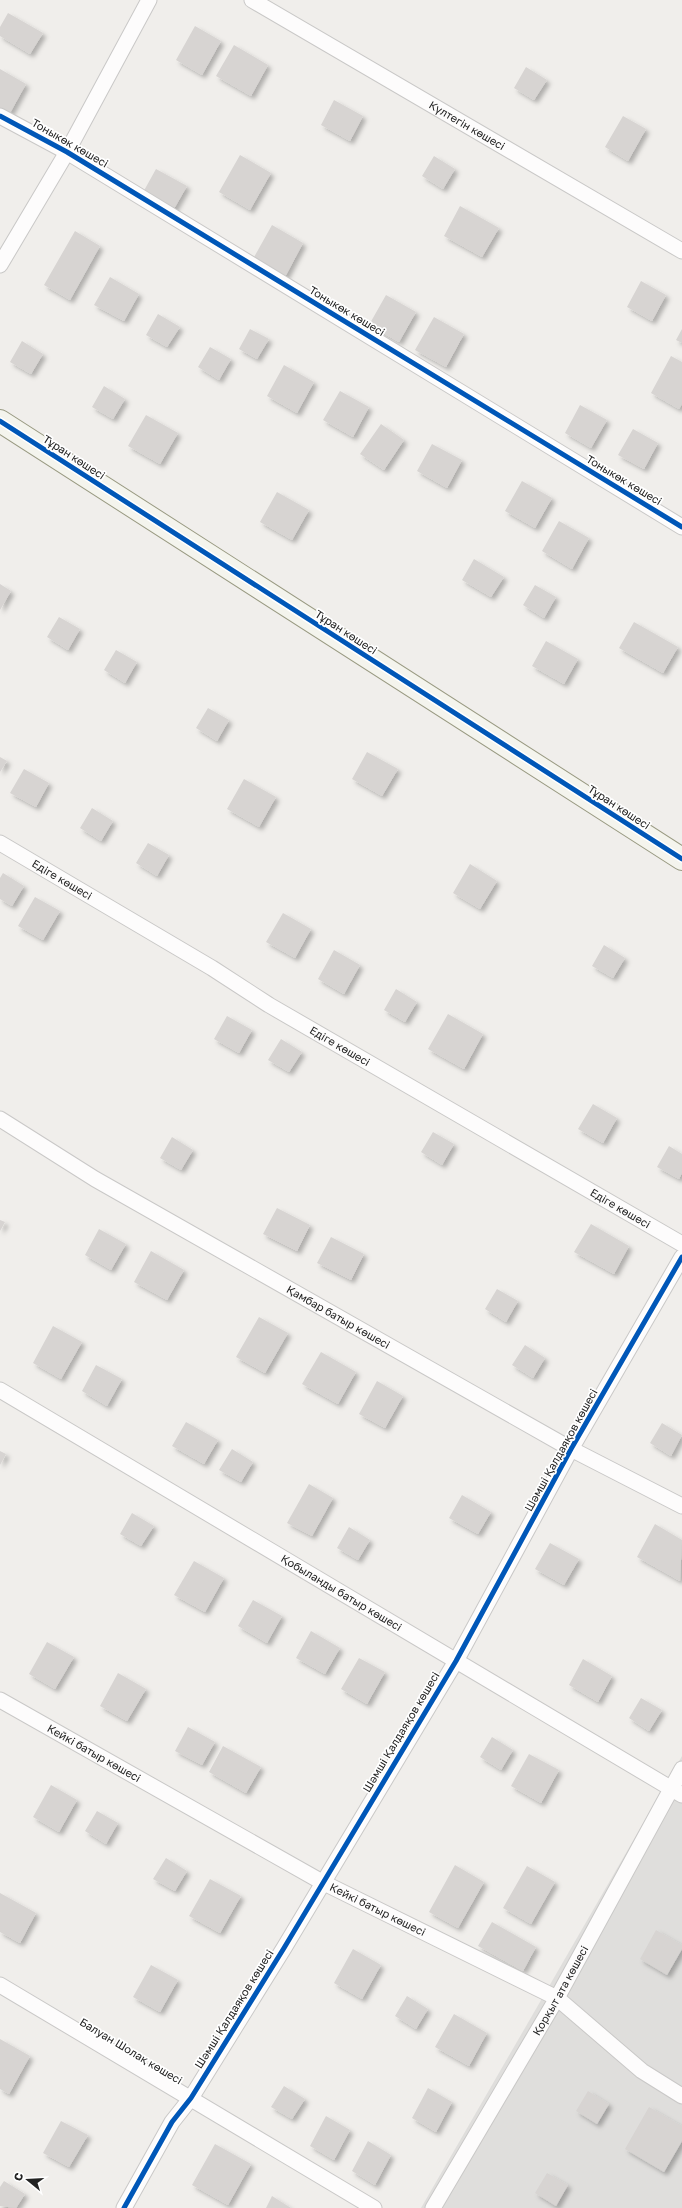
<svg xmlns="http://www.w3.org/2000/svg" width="682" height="2208" font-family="'Golos Text',sans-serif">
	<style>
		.residential { fill: #dfdedc }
		.building { fill: #d7d4d2; filter: url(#shadow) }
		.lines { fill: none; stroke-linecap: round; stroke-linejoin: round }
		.street-casing { stroke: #c9c8c7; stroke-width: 17 }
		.secondary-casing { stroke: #999a82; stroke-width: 24 }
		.street { stroke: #fdfcfc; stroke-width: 15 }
		.secondary { stroke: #f4f4ed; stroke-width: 22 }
		.cycleway-casing { stroke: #fff; stroke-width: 8 }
		.cycleway { stroke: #0057b8; stroke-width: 5 }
		.labels { text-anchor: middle; stroke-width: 3.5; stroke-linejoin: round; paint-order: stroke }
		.street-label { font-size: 11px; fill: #222; stroke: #fff }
	</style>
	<defs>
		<filter id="shadow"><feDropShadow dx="3.5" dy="3.5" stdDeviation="2" flood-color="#0004"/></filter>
	</defs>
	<rect width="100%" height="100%" fill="#f0eeeb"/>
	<!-- residential -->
	<path class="residential" d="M682,1756v452h-261z"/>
	<!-- building -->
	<path class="building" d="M8,13l35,20 -13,21 -30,-18v-9z
		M195,26l26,15 -19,34 -26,-15z
		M234,45l34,20 -17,31 -35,-20z
		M526,67l21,13 -13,20 -20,-12z
		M0,69l26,15 -16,29 -10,-5z
		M334,100l29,16 -13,25 -29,-16z
		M623,116l23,13 -18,32 -23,-14z
		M240,155l31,18 -21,37 -31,-18z
		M434,156l21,13 -12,20 -21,-13z
		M156,169l31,17 -16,28 -30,-18z
		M460,206l39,22 -17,29 -38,-21z
		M272,225l31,18 -18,34 -32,-18z
		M75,231l25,15 -30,54 -26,-15z
		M110,277l29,17 -15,27 -30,-16z
		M641,281l25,14 -14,26 -25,-14z
		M386,295l30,17 -17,30 -30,-17z
		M158,314l22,13 -13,20 -21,-12z
		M434,317l30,17 -18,33 -31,-17z
		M250,329l19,10 -12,20 -18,-10z
		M682,329v14l-6,-3z
		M22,341l21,13 -12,20 -21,-12z
		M210,347l21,12 -12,21 -21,-13z
		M671,356l11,6v42l-3,5 -28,-16z
		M284,365l30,17 -17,31 -30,-17z
		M104,386l21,13 -12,20 -21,-12z
		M340,391l29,16 -16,30 -30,-17z
		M580,405l27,15 -16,28 -26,-15z
		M146,415l32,18 -18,31 -32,-18z
		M381,424l23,16 -20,30 -24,-16z
		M633,429l25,14 -14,26 -26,-14z
		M432,444l30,16 -15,28 -30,-17z
		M522,481l30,17 -17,30 -30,-17z
		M277,492l32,18 -17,30 -32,-18z
		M559,521l30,17 -17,31 -30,-18z
		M474,559l30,18 -13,20 -29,-17z
		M0,584l11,7 -11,19z
		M535,585l21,12 -12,21 -21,-13z
		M59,617l21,12 -12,21 -21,-13z
		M634,622l44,25 -15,26 -44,-25z
		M546,641l32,18 -14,25 -32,-18z
		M116,650l21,12 -12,21 -21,-13z
		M208,708l21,12 -12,21 -21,-13z
		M367,752l31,17 -16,27 -30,-17z
		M0,757l7,4 -7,11z
		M24,769l25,14 -13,24 -26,-14z
		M244,779l32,18 -17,30 -32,-18z
		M92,808l21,13 -12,20 -21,-13z
		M148,843l21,12 -12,21 -21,-13z
		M470,864l27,17 -17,28 -27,-16z
		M3,873l21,13 -12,20 -12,-7v-21z
		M35,897l25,14 -17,29 -25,-14z
		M283,913l28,16 -16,29 -29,-16z
		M604,945l21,13 -12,20 -21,-12z
		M334,950l26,15 -16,29 -26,-15z
		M396,989l21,13 -12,20 -21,-12z
		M448,1014l35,20 -19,35 -36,-20z
		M227,1016l25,14 -13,23 -25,-14z
		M281,1039l21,13 -13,20 -21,-12z
		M593,1104l24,14 -14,25 -25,-14z
		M433,1132l21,12 -12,21 -21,-13z
		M172,1137l21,13 -12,20 -21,-12z
		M669,1146l13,8v19l-3,6 -22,-12z
		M277,1208l33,17 -13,26 -34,-17z
		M0,1220l5,2 -5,9z
		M591,1224l38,22 -15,28 -40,-22z
		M99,1229l27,15 -15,26 -26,-15z
		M331,1237l33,17 -13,26 -34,-17z
		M151,1251l33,19 -17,30 -33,-18z
		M497,1289l21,12 -12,21 -21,-13z
		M259,1317l29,16 -23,40 -29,-16z
		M53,1326l29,16 -21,37 -28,-16z
		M525,1345l20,13 -12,20 -21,-13z
		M321,1352l35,20 -18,32 -36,-20z
		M96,1365l26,14 -15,27 -25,-15z
		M377,1381l26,15 -18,32 -26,-14z
		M186,1422l32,18 -14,24 -32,-18z
		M662,1423l20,12 -11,21 -21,-13z
		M232,1449l21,13 -12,20 -22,-12z
		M0,1451l6,3 -6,11z
		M309,1484l24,14 -21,38 -25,-13z
		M462,1495l29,17 -13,22 -29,-16z
		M132,1513l22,13 -13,20 -21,-12z
		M655,1524l27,16 -2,41 -43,-24z
		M349,1527l21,13 -12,20 -21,-12z
		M550,1543l29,16 -15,26 -29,-16z
		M194,1561l30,17 -19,34 -31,-17z
		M253,1600l29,16 -15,27 -29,-17z
		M311,1631l29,17 -15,26 -29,-16z
		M47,1642l27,15 -19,32 -26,-15z
		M359,1658l26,14 -18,32 -26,-15z
		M583,1659l29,17 -14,26 -29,-17z
		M118,1673l28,16 -19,32 -27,-15z
		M641,1698l21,12 -13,21 -20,-13z
		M188,1727l27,15 -13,23 -27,-14z
		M492,1737l21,13 -12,20 -21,-13z
		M223,1746l38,21 -15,26 -37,-21z
		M529,1754l30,16 -18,33 -30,-17z
		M51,1785l26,15 -18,32 -26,-15z
		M97,1811l21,12 -12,21 -21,-13z
		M166,1858l21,13 -12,20 -22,-12z
		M455,1865l29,17 -26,46 -29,-16z
		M527,1866l28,16 -24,42 -28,-16z
		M210,1879l31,17 -21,37 -31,-17z
		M0,1893l36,20 -16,30 -20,-11z
		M492,1922l44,25 -13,24 -45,-25z
		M656,1930l26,15v4l-15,26 -27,-16z
		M353,1949l28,16 -19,34 -28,-16z
		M151,1965l27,15 -18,32 -27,-15z
		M407,1996l21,13 -12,20 -21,-13z
		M454,2014l33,19 -18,33 -34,-19z
		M0,2039l30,17 -21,38 -9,-5z
		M284,2086l21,13 -13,20 -21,-12z
		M428,2088l24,14 -16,30 -24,-14z
		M588,2091l21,13 -12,20 -21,-13z
		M649,2107l33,19v15l-18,31 -39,-23z
		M326,2116l24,14 -16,30 -24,-14z
		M61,2121l27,14 -19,32 -26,-14z
		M368,2141l23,14 -16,30 -23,-14z
		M215,2144l36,20 -23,41 -36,-20z
		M547,2173l21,12 -12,21 -21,-13z
		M4,2181l21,13 -9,14 -16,-2v-19z
		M272,2196l19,12h-25z"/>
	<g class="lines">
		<!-- street casing -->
		<g class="street-casing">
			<g id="street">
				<path id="s1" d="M252,0l430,251"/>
				<path d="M0,116l67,36 615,375"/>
				<path d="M0,265l67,-113 82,-152"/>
				<path id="s2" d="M0,843l212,125 57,37 413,239"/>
				<path id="s3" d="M0,1119l95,60 476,270 111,57"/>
				<path id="s4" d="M0,1390l682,405"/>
				<path id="s5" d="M0,1700l322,182 235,116 85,73 40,25"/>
				<path d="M0,1985l374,223"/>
				<path d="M124,2208l48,-86 19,-24 93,-150 172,-287 115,-212 111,-192"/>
				<path id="s6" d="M433,2208l124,-210 125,-229"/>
			</g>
		</g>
		<!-- secondary casing -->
		<g class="secondary-casing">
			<path id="secondary" d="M0,421l682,438"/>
		</g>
		<!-- street -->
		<use href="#street" class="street"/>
		<!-- secondary -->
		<use href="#secondary" class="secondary"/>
		<!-- cycleway casing -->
		<g class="cycleway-casing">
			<path id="cycleway" d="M0,116l67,36 615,375
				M0,421l682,438
				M124,2208l48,-86 19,-24 93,-150 172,-287 115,-212 111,-192"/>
		</g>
		<!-- cycleway -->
		<use href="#cycleway" class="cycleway"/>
	</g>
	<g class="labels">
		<!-- street labels -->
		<g class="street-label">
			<text dy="4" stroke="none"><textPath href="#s1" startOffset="249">Күлтегін көшесі</textPath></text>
			<text transform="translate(70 143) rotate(30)" y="4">Тоныкөк көшесі</text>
			<text transform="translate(347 311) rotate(31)" y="4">Тоныкөк көшесі</text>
			<text transform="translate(74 457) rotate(33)" y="4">Тұран көшесі</text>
			<text transform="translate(624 480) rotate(31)" y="4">Тоныкөк көшесі</text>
			<text transform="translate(346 632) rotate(33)" y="4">Тұран көшесі</text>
			<text transform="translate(619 807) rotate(33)" y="4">Тұран көшесі</text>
			<text dy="4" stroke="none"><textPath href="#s2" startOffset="72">Едіге көшесі</textPath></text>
			<text dy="4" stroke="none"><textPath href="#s2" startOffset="396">Едіге көшесі</textPath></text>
			<text dy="4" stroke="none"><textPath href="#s2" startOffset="720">Едіге көшесі</textPath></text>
			<text dy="4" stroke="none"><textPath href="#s3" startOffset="392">Қамбар батыр көшесі</textPath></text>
			<text transform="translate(561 1450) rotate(-61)" y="4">Шәмші Қалдаяқов көшесі</text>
			<text dy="4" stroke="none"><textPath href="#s4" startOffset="397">Қобыланды батыр көшесі</textPath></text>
			<text transform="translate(401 1732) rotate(-59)" y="4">Шәмші Қалдаяқов көшесі</text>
			<text dy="4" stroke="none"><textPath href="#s5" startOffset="108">Кейкі батыр көшесі</textPath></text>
			<text dy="4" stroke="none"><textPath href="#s5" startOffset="432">Кейкі батыр көшесі</textPath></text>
			<text dy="4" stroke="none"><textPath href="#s6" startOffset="252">Қорқыт ата көшесі</textPath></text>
			<text transform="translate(234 2009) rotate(-58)" y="4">Шәмші Қалдаяқов көшесі</text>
			<text transform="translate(131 2051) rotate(31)" y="4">Балуан Шолақ көшесі</text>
		</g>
	</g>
	<!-- north arrow -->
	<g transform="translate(28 2180) rotate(288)" stroke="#ffffff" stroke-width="3" paint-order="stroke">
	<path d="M0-3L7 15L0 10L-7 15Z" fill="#222222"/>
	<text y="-6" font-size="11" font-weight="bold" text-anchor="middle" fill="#222222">С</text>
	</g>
</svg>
